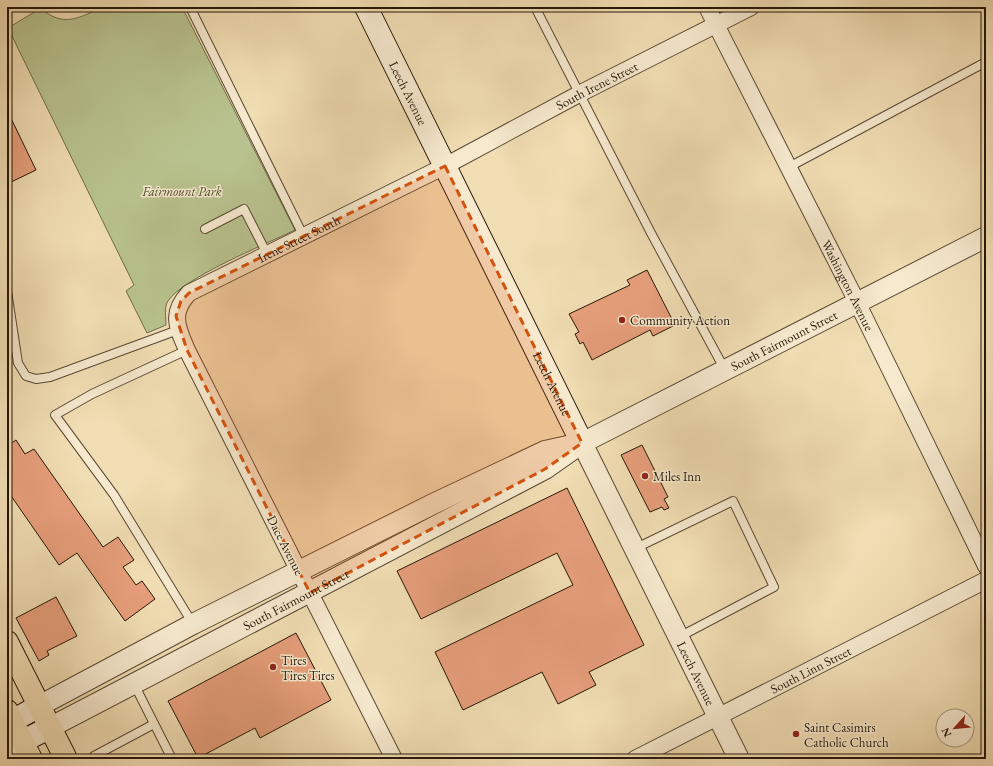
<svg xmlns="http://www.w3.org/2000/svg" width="993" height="766" font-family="'EB Garamond',serif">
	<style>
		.green { fill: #b8c28e; stroke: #6e6c4b }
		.building { fill: #e79f7b; stroke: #251708 }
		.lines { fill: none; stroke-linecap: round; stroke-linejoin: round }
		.service-casing { stroke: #584833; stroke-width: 10 }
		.minor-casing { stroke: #584833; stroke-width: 18 }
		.tertiary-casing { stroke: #584833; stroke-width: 22 }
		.secondary-casing { stroke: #251708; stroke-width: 24 }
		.primary-casing { stroke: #251708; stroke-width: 24 }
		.service { stroke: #f6e9ce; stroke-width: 8 }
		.minor { stroke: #f6e9ce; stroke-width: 16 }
		.tertiary { stroke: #f6e9ce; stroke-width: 20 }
		.secondary { stroke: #f6e9ce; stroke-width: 22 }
		.primary { stroke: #f1ddb3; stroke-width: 22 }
		.marked { fill: #d4520c; fill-opacity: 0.2; stroke: #d4520c; stroke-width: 3; stroke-dasharray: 8 5; stroke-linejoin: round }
		.poi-dot { fill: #8f2418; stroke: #f6e9ce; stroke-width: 1.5 }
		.labels { text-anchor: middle; stroke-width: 3; stroke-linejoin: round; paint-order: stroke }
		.street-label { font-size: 13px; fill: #251708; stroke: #f6e9ce }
		.park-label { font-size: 13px; font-style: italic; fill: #514a30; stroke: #f6e9ce }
		.poi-label { font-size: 13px; fill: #251708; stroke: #f6e9ce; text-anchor: start }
	</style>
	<rect width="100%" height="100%" fill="#f1ddb3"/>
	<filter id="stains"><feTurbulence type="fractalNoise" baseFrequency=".005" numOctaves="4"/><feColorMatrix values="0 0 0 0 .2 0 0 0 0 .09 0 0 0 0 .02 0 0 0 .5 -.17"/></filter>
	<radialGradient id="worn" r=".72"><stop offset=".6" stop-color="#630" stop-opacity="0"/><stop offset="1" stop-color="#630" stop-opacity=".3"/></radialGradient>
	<!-- green -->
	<path class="green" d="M102,7h80l113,223c-29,14 -112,48 -127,71 -4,5 -2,17 -2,24l-19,8 -21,-42 8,-6 -126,-257 33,-20c21,20 39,10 61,-1z"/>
	<!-- building -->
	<path class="building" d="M7,110l29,60 -29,14z
		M647,270l28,55 -22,11 -3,-6 -58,30 -9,-18 -3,2 -5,-10 4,-2 -10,-18 61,-29 -3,-5z
		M16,440l9,14 9,-5 69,98 15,-10 16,23 -11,7 13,18 6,-4 13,18 -30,22 -48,-68 -18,12 -52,-75v-44z
		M642,445l26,52 -4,2 5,9 -5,2 -2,-3 -12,5 -29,-57z
		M567,488l77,157 -55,27 7,13 -38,19 -16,-32 -79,38 -28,-58 138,-67 -16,-32 -136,66 -24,-48z
		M56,597l21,39 -30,15 2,4 -10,6 -23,-43z
		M296,633l35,67 -71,38 -5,-10 -57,30 -30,-57z"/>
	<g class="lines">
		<!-- service casing -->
		<g class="service-casing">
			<path id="service" d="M190,7l113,228
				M535,7l116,226 74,137
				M789,167l197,-105
				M205,229l39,-20 23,45
				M7,291l11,72 8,13 10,3 14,-2 128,-47
				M187,350l-95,44 -37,21 59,80 79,129
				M634,549l99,-48 41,86 -95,50
				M134,684l38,75
				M96,759l-2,-3 60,-32"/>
		</g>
		<!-- minor casing -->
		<g class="minor-casing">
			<g id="minor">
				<path id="s1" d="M707,7l150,295 129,264"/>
				<path id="s2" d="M394,759l-207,-409c-10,-23 -17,-37 2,-57l256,-127 134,-72 172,-87"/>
				<path id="s3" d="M635,759l351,-179"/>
			</g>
		</g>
		<!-- tertiary casing -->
		<g class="tertiary-casing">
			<g id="tertiary">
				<path id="s4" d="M582,443l157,316"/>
				<path d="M39,706l154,-82 240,-120 112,-53 27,-6"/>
				<path id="s5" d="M51,727l494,-258 37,-26 404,-206"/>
			</g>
		</g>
		<!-- secondary casing -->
		<g class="secondary-casing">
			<g id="secondary">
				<path id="s6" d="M366,7l216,436"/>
				<path d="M7,724l32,-18"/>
				<path d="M7,749l44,-22"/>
			</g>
		</g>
		<!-- primary casing -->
		<g class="primary-casing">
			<path id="primary" d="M7,642l59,117
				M7,711l24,48"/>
		</g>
		<!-- service -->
		<use href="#service" class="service"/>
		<!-- minor -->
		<use href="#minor" class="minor"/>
		<!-- tertiary -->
		<use href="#tertiary" class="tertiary"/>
		<!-- secondary -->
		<use href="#secondary" class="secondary"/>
		<!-- primary -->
		<use href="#primary" class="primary"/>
	</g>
	<!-- marked area -->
	<path class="marked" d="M445,166l137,277 -37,26 -235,124 -123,-243 -11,-34 5,-15 8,-8z"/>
	<!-- markers -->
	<g class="poi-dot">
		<circle cx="622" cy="320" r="4"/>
		<circle cx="645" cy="476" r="4"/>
		<circle cx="273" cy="667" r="4"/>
		<circle cx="796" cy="734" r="4"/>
	</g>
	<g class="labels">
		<!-- street labels -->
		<g class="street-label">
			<text dy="5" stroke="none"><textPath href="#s2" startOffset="978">South Irene Street</textPath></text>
			<text dy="5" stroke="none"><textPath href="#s6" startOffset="96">Leech Avenue</textPath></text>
			<text dy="5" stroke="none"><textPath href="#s2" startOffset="643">Irene Street South</textPath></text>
			<text dy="5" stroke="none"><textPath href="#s1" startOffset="312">Washington Avenue</textPath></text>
			<text dy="5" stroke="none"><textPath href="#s5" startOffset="829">South Fairmount Street</textPath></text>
			<text dy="5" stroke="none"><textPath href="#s6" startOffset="420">Leech Avenue</textPath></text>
			<text transform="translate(286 545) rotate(63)" y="5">Dace Avenue</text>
			<text dy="5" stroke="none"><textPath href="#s5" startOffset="276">South Fairmount Street</textPath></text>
			<text dy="5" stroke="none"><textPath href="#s3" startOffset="197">South Linn Street</textPath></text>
			<text dy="5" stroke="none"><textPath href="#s4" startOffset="257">Leech Avenue</textPath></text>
		</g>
		<!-- park labels -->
		<g class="park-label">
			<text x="182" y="196">Fairmount Park</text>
		</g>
		<!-- poi labels -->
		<g class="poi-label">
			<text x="630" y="325">Community Action</text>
			<text x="653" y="481">Miles Inn</text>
			<text x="281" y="665">Tires<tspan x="281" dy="15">Tires Tires</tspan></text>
			<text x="804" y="732">Saint Casimirs<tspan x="804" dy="15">Catholic Church</tspan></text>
		</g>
	</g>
	<!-- margin -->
	<rect width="993" height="766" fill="none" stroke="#f1ddb3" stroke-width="24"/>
	<rect x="8" y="8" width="977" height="750" fill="none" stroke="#251708" stroke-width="2"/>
	<rect x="12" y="12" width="969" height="742" fill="none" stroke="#251708"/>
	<!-- north arrow -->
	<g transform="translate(955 728) rotate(243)"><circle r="19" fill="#f6e9ce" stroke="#a2957f"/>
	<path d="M0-3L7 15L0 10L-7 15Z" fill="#8f2418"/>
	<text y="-6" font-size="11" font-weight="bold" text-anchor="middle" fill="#251708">N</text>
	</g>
	<rect width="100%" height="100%" filter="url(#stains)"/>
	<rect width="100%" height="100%" fill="url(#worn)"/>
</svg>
